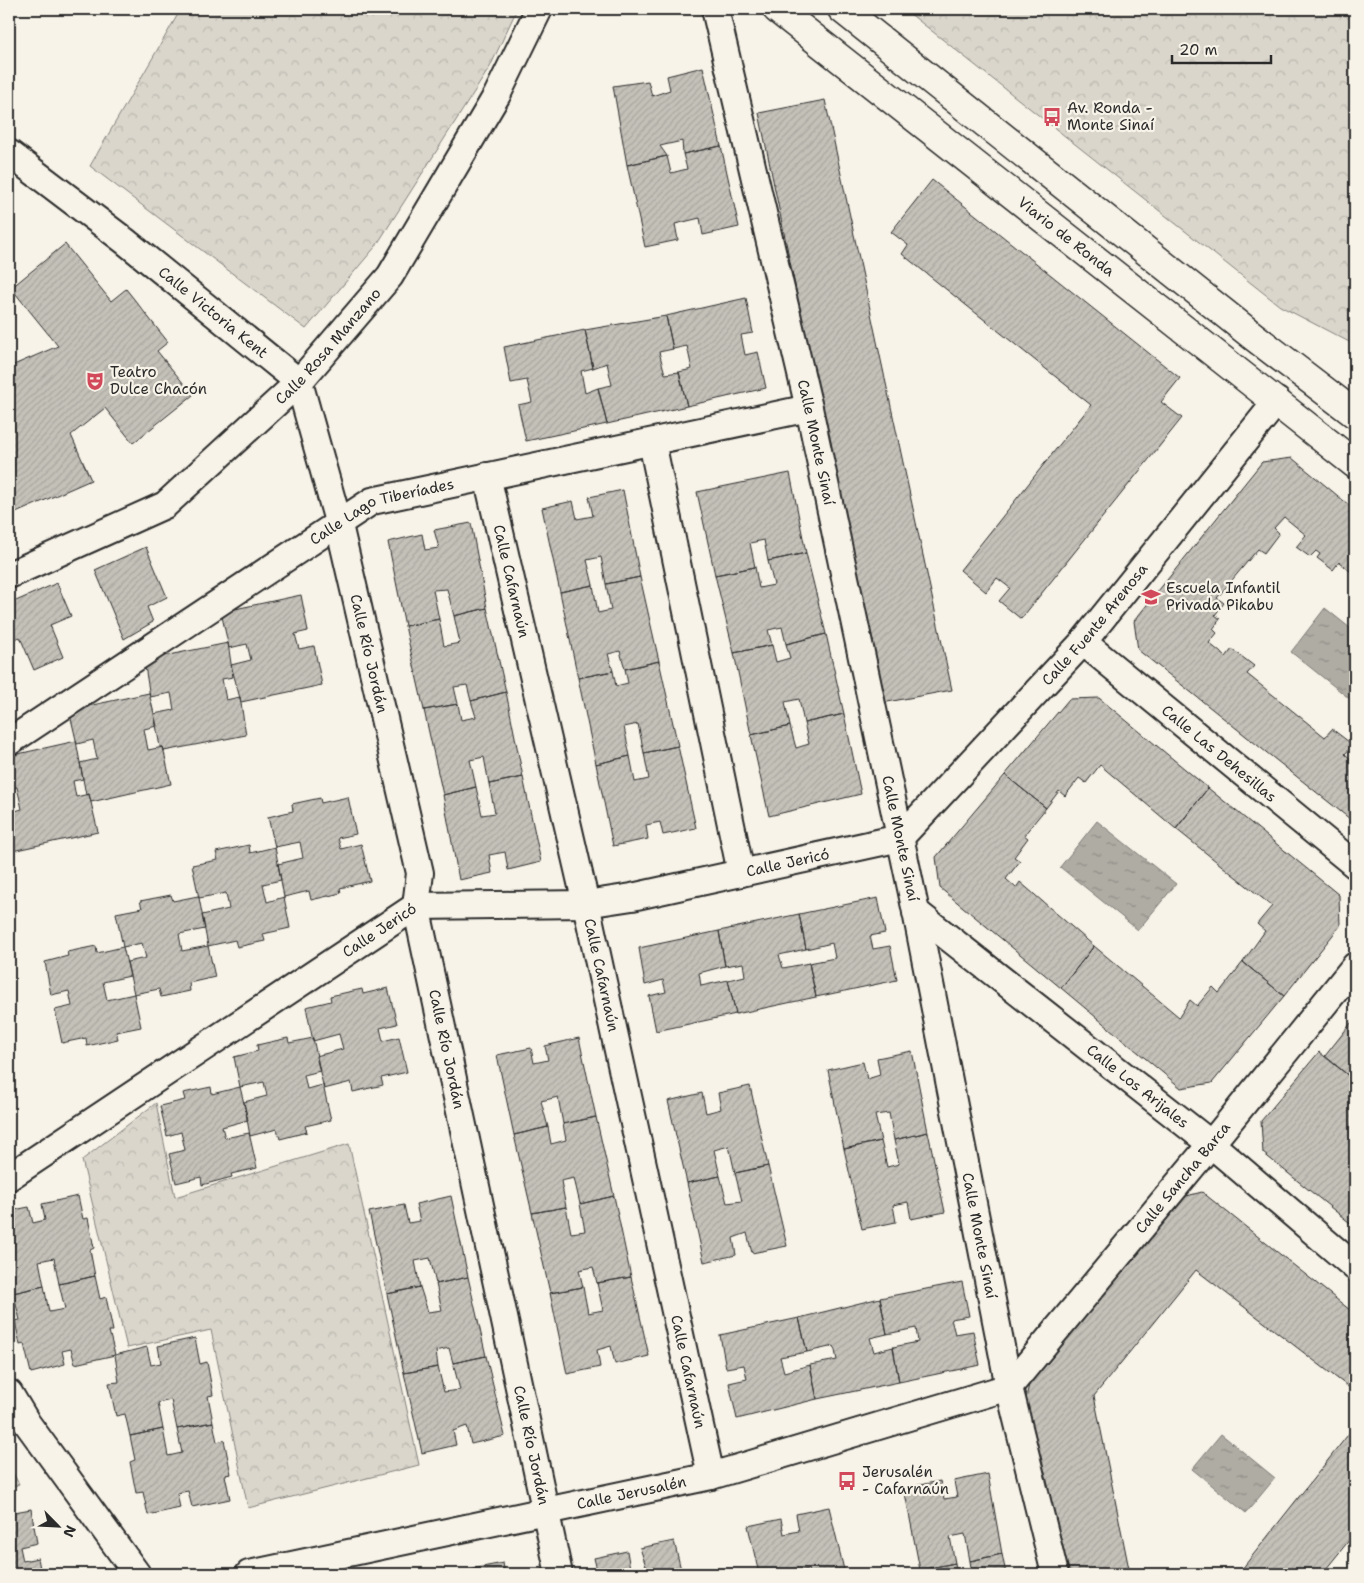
<svg xmlns="http://www.w3.org/2000/svg" width="1364" height="1583" font-family="'Shantell Sans',sans-serif">
	<style>
		.park { fill: url(#park-crowns); stroke: #82807c }
		.water { fill: url(#water-ripples); stroke: #7a7874 }
		.building { fill: url(#building-hatch); stroke: #2b2b2b }
		.lines { fill: none; stroke-linecap: round; stroke-linejoin: round }
		.street-casing { stroke: #2b2b2b; stroke-width: 30 }
		.secondary-casing { stroke: #2b2b2b; stroke-width: 31 }
		.street { stroke: #f7f3e8; stroke-width: 26 }
		.secondary { stroke: #f7f3e8; stroke-width: 28 }
		.labels { text-anchor: middle; stroke-width: 4.5; stroke-linejoin: round; paint-order: stroke }
		.poi-label { font-size: 15px; fill: #2b2b2b; stroke: #f7f3e8; text-anchor: start }
		.street-label { font-size: 15px; fill: #2b2b2b; stroke: #f7f3e8 }
	</style>
	<defs>
		<pattern id="park-crowns" width="20" height="18" patternUnits="userSpaceOnUse" patternTransform="scale(1.25)"><rect width="20" height="18" fill="#dad6cc"/><path d="M2 6a3 3 0 1 1 6 0M12 15a3 3 0 1 1 6 0" fill="none" stroke="#bbb8af"/></pattern>
		<pattern id="water-ripples" width="26" height="14" patternUnits="userSpaceOnUse" patternTransform="scale(1.25)"><rect width="26" height="14" fill="#afaca4"/><path d="M2 4q2-2 4 0t4 0M15 11q2-2 4 0t4 0" fill="none" stroke="#8f8c86"/></pattern>
		<pattern id="building-hatch" width="6" height="6" patternUnits="userSpaceOnUse" patternTransform="scale(1.25)"><rect width="6" height="6" fill="#c4c1b9"/><path d="M-1 1l2-2M0 6l6-6M5 7l2-2" fill="none" stroke="#a9a69f"/></pattern>
	</defs>
	<rect width="100%" height="100%" fill="#f7f3e8"/>
	<filter id="ink" filterUnits="userSpaceOnUse"><feTurbulence type="fractalNoise" baseFrequency=".02" numOctaves="2"/><feDisplacementMap in="SourceGraphic" scale="10" xChannelSelector="R" yChannelSelector="G"/><feConvolveMatrix kernelMatrix="1 2 1 2 8 2 1 2 1" color-interpolation-filters="sRGB"/></filter>
	<g filter="url(#ink)">
		<!-- park -->
		<path class="park" d="M181,9h336l-27,58 -114,179 -70,83 -216,-163z
			M904,9h451v336l-75,-39z
			M156,1103l19,94 174,-53 70,321 -171,43 -37,-178 -84,18 -45,-188z
			M9,1466l10,18 -10,5z"/>
		<!-- water -->
		<path class="water" d="M1325,608l30,24v71l-64,-51z
			M1097,821l79,63 -38,46 -78,-63z
			M1221,1434l54,44 -29,35 -54,-44z"/>
		<!-- building -->
		<path class="building" d="M703,67l18,79 -38,8 -1,-13 -22,5 7,10 -40,9 -14,-79 35,-5 4,15 18,-6 -3,-14z
			M825,100l127,590 -70,13 -123,-590z
			M721,146l18,81 -36,8 -3,-17 -25,6 3,16 -33,7 -18,-82 40,-9 4,17 16,-4 -4,-15z
			M932,180l248,198 -19,24 21,16 -161,201 -22,-18 11,-13 -13,-10 -11,14 -26,-22 131,-165 -189,-151 6,-9 -17,-13z
			M65,244l46,57 15,-12 42,53 -11,9 36,44 -60,48 -28,-35 -34,27 20,45 -82,36v-149l49,-21 -47,-58z
			M746,298l7,35 -12,2 4,20 13,-3 8,36 -79,18 -8,-34 13,-3 -5,-23 -14,3 -7,-33z
			M666,316l7,33 -14,3 6,22 14,-2 8,34 -80,18 -9,-36 14,-3 -5,-22 -14,5 -8,-38z
			M585,330l8,38 -12,3 4,22 13,-5 9,36 -81,17 -8,-36 14,-3 -5,-22 -16,3 -7,-36z
			M1292,458l63,52v65l-16,-13 -6,8 -16,-12 3,-4 -4,-3 -6,6 -14,-10 10,-12 -22,-18 -10,11 5,5 -15,20 -6,-4 -41,49 7,5 -9,12 5,4 -7,10 4,4 -8,10 17,14 6,-8 22,17 -7,8 78,63 7,-8 21,16 -8,9 10,9v60l-217,-173 -4,-29 128,-159z
			M790,473l16,80 -38,8 -4,-21 -14,3 5,24 -40,8 -18,-83z
			M623,490l17,87 -34,7 -5,-27 -14,3 6,25 -33,7 -18,-84 31,-7 4,18 16,-3 -4,-19z
			M471,523l16,85 -33,8 -7,-27 -14,1 6,29 -34,7 -17,-84 34,-8 3,16 14,-2 -5,-18z
			M146,547l21,50 -20,10 6,15 -29,17 -29,-69z
			M806,553l20,81 -40,10 -4,-17 -14,3 4,15 -38,8 -19,-78 40,-8 4,21 15,-3 -6,-24z
			M640,577l19,84 -34,8 -5,-18 -12,3 5,17 -35,7 -18,-86 33,-7 5,28 13,-3 -5,-26z
			M57,583l14,33 -21,9 13,32 -29,13 -14,-33 -11,4v-37z
			M301,595l7,36 -13,3 4,15 15,-3 8,39 -81,17 -10,-37 20,-5 -4,-16 -18,4 -8,-36z
			M487,608l19,84 -35,9 -4,-16 -13,2 4,17 -34,6 -19,-84 34,-7 5,27 16,-3 -6,-27z
			M826,634l18,80 -40,9 -5,-24 -14,3 5,24 -39,9 -17,-82 38,-8 4,17 14,-4 -4,-14z
			M228,643l5,34 -11,2 4,21 14,-3 6,38 -82,16 -1,-4h-3l-6,-33 20,-4 -3,-17 -21,4 -6,-37z
			M659,661l19,85 -34,7 -6,-29 -14,3 6,29 -34,8 -18,-86 35,-7 3,15 12,-3 -3,-14z
			M506,692l17,85 -34,7 -5,-27 -14,3 6,27 -33,8 -19,-85 34,-6 3,16 15,-3 -5,-16z
			M149,693l8,33 -13,3 4,21 15,-3 8,37 -80,18 -2,-8 -3,1 -6,-32 17,-4 -4,-19 -16,4 -8,-34z
			M1099,698l109,90 -32,41 -76,-64 -14,18 -7,-5 -14,18 -6,-5 -13,17 -41,-33 64,-76z
			M844,714l17,80 -92,22 -18,-81 39,-9 6,22 13,-4 -5,-21z
			M76,741l7,38 -10,2 3,16 13,-3 9,38 -86,19 -3,-13v-25l13,-4 -5,-22 -8,2v-33z
			M678,746l18,82 -33,7 -3,-13 -14,3 2,14 -35,7 -17,-82 34,-8 5,26 14,-3 -5,-26z
			M1005,775l41,33 -22,27 4,3 -14,19 6,4 -14,18 10,9 4,-6 74,64 -33,42 -121,-100 -4,-31z
			M523,777l18,85 -33,8 -3,-18 -16,3 3,18 -33,7 -16,-85 33,-8 6,28 13,-2 -6,-29z
			M1208,788l131,107 1,31 -56,70 -41,-34 22,-31 -8,-7 15,-18 -96,-77z
			M348,797l8,37 -18,4 3,11 20,-5 9,37 -30,7 1,5 -30,7 -2,-9 -25,6 -6,-33 25,-6 -3,-16 -25,5 -7,-30 25,-6 -1,-7 28,-6 1,5z
			M249,845l1,8 25,-6 6,33 -18,4 4,18 17,-5 6,31 -27,6 2,7 -28,6 -2,-7 -27,6 -6,-31 27,-6 -3,-16 -27,5 -7,-33 26,-5 -2,-8z
			M171,895l2,6 25,-5 1,2 6,31 -26,5 3,17 26,-5 7,31 -26,6 1,8 -29,6 -2,-8 -25,5 -7,-32 19,-4 -4,-15 -19,4 -7,-34 26,-5 -2,-7z
			M878,898l7,35 -15,3 3,13 17,-3 7,34 -81,17 -7,-34 26,-5 -3,-15 -26,6 -7,-35z
			M799,914l7,35 -27,6 4,13 26,-5 7,34 -80,17 -8,-34 17,-4 -2,-13 -18,3 -6,-35z
			M719,931l6,35 -26,7 2,13 27,-6 8,34 -80,17 -7,-35 17,-4 -3,-12 -18,5 -6,-37z
			M96,946l1,7 26,-6 7,29 -27,6 4,18 27,-6 7,33 -25,5 2,7 -31,7 -1,-8 -24,5 -7,-33 17,-4 -3,-15 -18,4 -6,-33 23,-6 -1,-4z
			M1094,946l85,71 11,-17 7,6 16,-19 6,6 24,-31 41,34 -72,87 -31,5 -120,-100z
			M388,988l9,36 -17,4 3,13 16,-4 8,35 -26,6 2,7 -30,7 -2,-10 -27,7 -8,-33 27,-7 -4,-15 -26,7 -7,-34 25,-6 -1,-5 32,-7 1,5z
			M1355,1018v63l-30,-25z
			M288,1038l1,5 24,-5 7,33 -16,4 3,14 16,-4 8,35 -26,6 2,6 -27,7 -3,-10 -27,7 -6,-34 23,-6 -3,-14 -24,5 -6,-30 24,-6 -1,-6z
			M579,1038l17,79 -33,7 -5,-27 -17,4 7,26 -34,8 -17,-80 34,-7 3,15 14,-3 -3,-14z
			M912,1051l16,81 -34,8 -5,-27 -14,2 6,26 -37,8 -16,-79 35,-8 4,17 13,-4 -3,-17z
			M1319,1052l36,29v146l-92,-74 -2,-32z
			M750,1086l18,80 -33,7 -6,-27 -15,4 6,26 -33,7 -19,-82 34,-8 4,20 15,-4 -3,-16z
			M211,1087l1,7 28,-7 8,33 -26,7 3,11 24,-5 8,35 -26,6 1,3 -30,8 -1,-8 -25,6 -7,-29 16,-4 -4,-18 -14,4 -7,-30 25,-6 -2,-7z
			M596,1117l18,79 -34,8 -6,-26 -13,3 5,26 -34,6 -18,-78 34,-8 3,17 15,-4 -3,-16z
			M928,1132l17,80 -34,7 -3,-17 -15,3 3,17 -34,7 -18,-80 37,-8 6,26 12,-3 -5,-24z
			M768,1166l19,80 -35,7 -5,-20 -14,5 3,17 -32,7 -17,-79 33,-7 7,27 15,-2 -7,-28z
			M1202,1192l153,122v78l-159,-122 -102,126 36,178h-63l-42,-171 9,-42 141,-162z
			M78,1196l5,23 5,-1 6,30 -4,2 5,26 -36,8 -5,-26 -15,3 5,25 -31,7 -4,-20v-62l20,-4 4,16 12,-3 -3,-16z
			M451,1196l17,81 -32,7 -6,-26 -15,3 5,26 -33,7 -18,-82 35,-7 4,18 12,-2 -4,-17z
			M614,1196l17,81 -34,6 -4,-16 -14,3 4,17 -33,6 -18,-80 34,-6 5,26 14,-2 -5,-27z
			M95,1276l5,23 6,-2 7,34h-4l6,24 -40,9 -4,-15 -9,2 3,13 -34,9 -7,-29 -4,1 -5,-24 5,-1 -7,-27 31,-7 5,26 16,-3 -6,-25z
			M468,1277l18,79 -33,7 -4,-15 -13,3 2,16 -34,6 -17,-79 33,-7 8,25 14,-2 -6,-26z
			M631,1277l18,79 -34,8 -4,-18 -14,4 3,17 -33,7 -17,-81 33,-6 5,26 15,-3 -6,-27z
			M962,1282l7,34 -18,3 4,15 18,-3 7,34 -81,17 -6,-35 25,-5 -2,-14 -29,6 -7,-36z
			M880,1298l7,36 -17,4 4,14 19,-5 6,35 -82,17 -7,-34 27,-5 -3,-14 -27,6 -8,-34z
			M799,1318l8,34 -27,5 4,15 26,-7 7,34 -80,20 -8,-36 18,-4 -3,-14 -18,3 -6,-33z
			M195,1338l5,26 7,-2 6,33 -5,1 5,26 -36,7 -6,-29 -13,3 5,26 -33,7 -5,-22 -9,2 -7,-33 10,-1 -4,-27 32,-8 4,18 10,-2 -3,-17z
			M486,1356l19,80 -34,8 -4,-18 -14,5 3,14 -34,8 -18,-80 34,-6 6,25 16,-2 -7,-27z
			M213,1422l4,20 7,-2 7,34 -6,1 5,24 -38,8 -4,-16 -11,2 3,15 -32,7 -5,-23 -7,1 -6,-31 5,-2 -5,-24 33,-7 5,27 14,-3 -5,-24z
			M1355,1426v107l-33,41h-84z
			M988,1474l14,80 -32,7 -5,-27 -15,3 5,26 -35,7 -16,-82 36,-7 4,18 13,-2 -3,-16z
			M829,1507l16,67h-36l-1,-5 -14,3 1,2h-36l-11,-48 33,-7 3,15 15,-3 -3,-17z
			M31,1509l6,34 -17,4 3,14 15,-3 3,16h-32v-61z
			M674,1541l8,33h-84l-4,-16 33,-7 3,18 16,-3 -6,-18z
			M1002,1554l4,20h-34l-2,-13z
			M503,1563l2,11h-37l-1,-4z
			M955,1563l2,11h-36l-1,-4z"/>
		<g class="lines">
			<!-- street casing -->
			<g class="street-casing">
				<g id="street">
					<path id="s1" d="M715,9l94,399 107,504 93,475 46,187"/>
					<path id="s2" d="M9,153l116,88 174,141 40,143 81,348 -4,33 143,668"/>
					<path d="M652,442l89,431"/>
					<path id="s3" d="M487,476l99,428 125,572"/>
					<path id="s4" d="M9,575l156,-70 134,-123 91,-106 107,-181 42,-86"/>
					<path id="s5" d="M1083,642l272,223"/>
					<path id="s6" d="M9,742l363,-241 437,-93"/>
					<path id="s7" d="M916,912l295,232 144,123"/>
					<path id="s8" d="M9,1177l407,-271 170,-2 46,-7 268,-59 183,-196 194,-241"/>
					<path id="s9" d="M1009,1387l202,-243 144,-178"/>
					<path d="M9,1393l18,30 110,151"/>
					<path id="s10" d="M249,1574l462,-98 298,-89"/>
				</g>
			</g>
			<!-- secondary casing -->
			<g class="secondary-casing">
				<g id="secondary">
					<path id="s11" d="M777,9l578,455"/>
					<path d="M842,9l411,327 102,78"/>
				</g>
			</g>
			<!-- street -->
			<use href="#street" class="street"/>
			<!-- secondary -->
			<use href="#secondary" class="secondary"/>
		</g>
	</g>
	<!-- icons -->
	<defs>
		<g id="bus-bare" transform="scale(1.5)"><path d="M-5-6H5V4H4V6H2V4H-2V6H-4V4H-5ZM-3.5-4V0h7V-4ZM-3.5 1.2v1.5H-2V1.2ZM2 1.2v1.5H3.5V1.2Z" fill="#d1495b" stroke="#f7f3e8" stroke-width="2.5" paint-order="stroke"/></g>
		<g id="theatre-bare" transform="scale(1.5)"><path d="M-5-5.5Q0-4 5-5.5V0Q5 5 0 6Q-5 5-5 0ZM-3.3-2.5H-1v1.5H-3.3ZM1-2.5H3.3v1.5H1ZM-2.8 1Q0 5.5 2.8 1Z" fill="#d1495b" stroke="#f7f3e8" stroke-width="2.5" paint-order="stroke"/></g>
		<g id="school-bare" transform="scale(1.5)"><path d="M0-5L7-2L0 1L-7-2ZM-4 1L0 2.5L4 1V4Q0 6-4 4Z" fill="#d1495b" stroke="#f7f3e8" stroke-width="2.5" paint-order="stroke"/></g>
	</defs>
	<g fill-rule="evenodd">
		<use href="#bus-bare" x="1052" y="117"/>
		<use href="#theatre-bare" x="95" y="381"/>
		<use href="#school-bare" x="1151" y="597"/>
		<use href="#bus-bare" x="847" y="1481"/>
	</g>
	<g class="labels">
		<!-- poi labels -->
		<g class="poi-label">
			<text x="1067" y="113">Av. Ronda -<tspan x="1067" dy="17">Monte Sinaí</tspan></text>
			<text x="110" y="377">Teatro<tspan x="110" dy="17">Dulce Chacón</tspan></text>
			<text x="1166" y="593">Escuela Infantil<tspan x="1166" dy="17">Privada Pikabu</tspan></text>
			<text x="862" y="1477">Jerusalén<tspan x="862" dy="17">- Cafarnaún</tspan></text>
		</g>
		<!-- street labels -->
		<g class="street-label">
			<text dy="5" stroke="none"><textPath href="#s11" startOffset="368">Viario de Ronda</textPath></text>
			<text dy="5" stroke="none"><textPath href="#s2" startOffset="259">Calle Victoria Kent</textPath></text>
			<text dy="5" stroke="none"><textPath href="#s4" startOffset="399">Calle Rosa Manzano</textPath></text>
			<text dy="5" stroke="none"><textPath href="#s1" startOffset="445">Calle Monte Sinaí</textPath></text>
			<text dy="5" stroke="none"><textPath href="#s6" startOffset="441">Calle Lago Tiberíades</textPath></text>
			<text dy="5" stroke="none"><textPath href="#s3" startOffset="108">Calle Cafarnaún</textPath></text>
			<text dy="5" stroke="none"><textPath href="#s8" startOffset="1269">Calle Fuente Arenosa</textPath></text>
			<text dy="5" stroke="none"><textPath href="#s2" startOffset="650">Calle Río Jordán</textPath></text>
			<text dy="5" stroke="none"><textPath href="#s5" startOffset="176">Calle Las Dehesillas</textPath></text>
			<text dy="5" stroke="none"><textPath href="#s1" startOffset="850">Calle Monte Sinaí</textPath></text>
			<text dy="5" stroke="none"><textPath href="#s8" startOffset="865">Calle Jericó</textPath></text>
			<text dy="5" stroke="none"><textPath href="#s8" startOffset="445">Calle Jericó</textPath></text>
			<text dy="5" stroke="none"><textPath href="#s3" startOffset="512">Calle Cafarnaún</textPath></text>
			<text dy="5" stroke="none"><textPath href="#s2" startOffset="1055">Calle Río Jordán</textPath></text>
			<text dy="5" stroke="none"><textPath href="#s7" startOffset="282">Calle Los Arijales</textPath></text>
			<text dy="5" stroke="none"><textPath href="#s9" startOffset="272">Calle Sancha Barca</textPath></text>
			<text dy="5" stroke="none"><textPath href="#s1" startOffset="1255">Calle Monte Sinaí</textPath></text>
			<text dy="5" stroke="none"><textPath href="#s3" startOffset="918">Calle Cafarnaún</textPath></text>
			<text dy="5" stroke="none"><textPath href="#s2" startOffset="1460">Calle Río Jordán</textPath></text>
			<text dy="5" stroke="none"><textPath href="#s10" startOffset="391">Calle Jerusalén</textPath></text>
		</g>
	</g>
	<!-- margin -->
	<rect width="1364" height="1583" fill="none" stroke="#f7f3e8" stroke-width="30"/>
	<rect x="15" y="15" width="1334" height="1553" fill="none" stroke="#2b2b2b" stroke-width="2" filter="url(#ink)"/>
	<!-- north arrow -->
	<g transform="translate(58 1526) rotate(114)" stroke="#f7f3e8" stroke-width="4" paint-order="stroke">
	<path d="M0-4L9 19L0 12L-9 19Z" fill="#2b2b2b"/>
	<text y="-8" font-size="14" font-weight="bold" text-anchor="middle" fill="#2b2b2b">N</text>
	</g>
	<!-- scale -->
	<path d="M1172 55v8h99v-8" fill="none" stroke="#2b2b2b" stroke-width="2.5"/>
	<text x="1179" y="55" font-size="15" fill="#2b2b2b" stroke="#f7f3e8" stroke-width="4" paint-order="stroke">20 m</text>
</svg>
